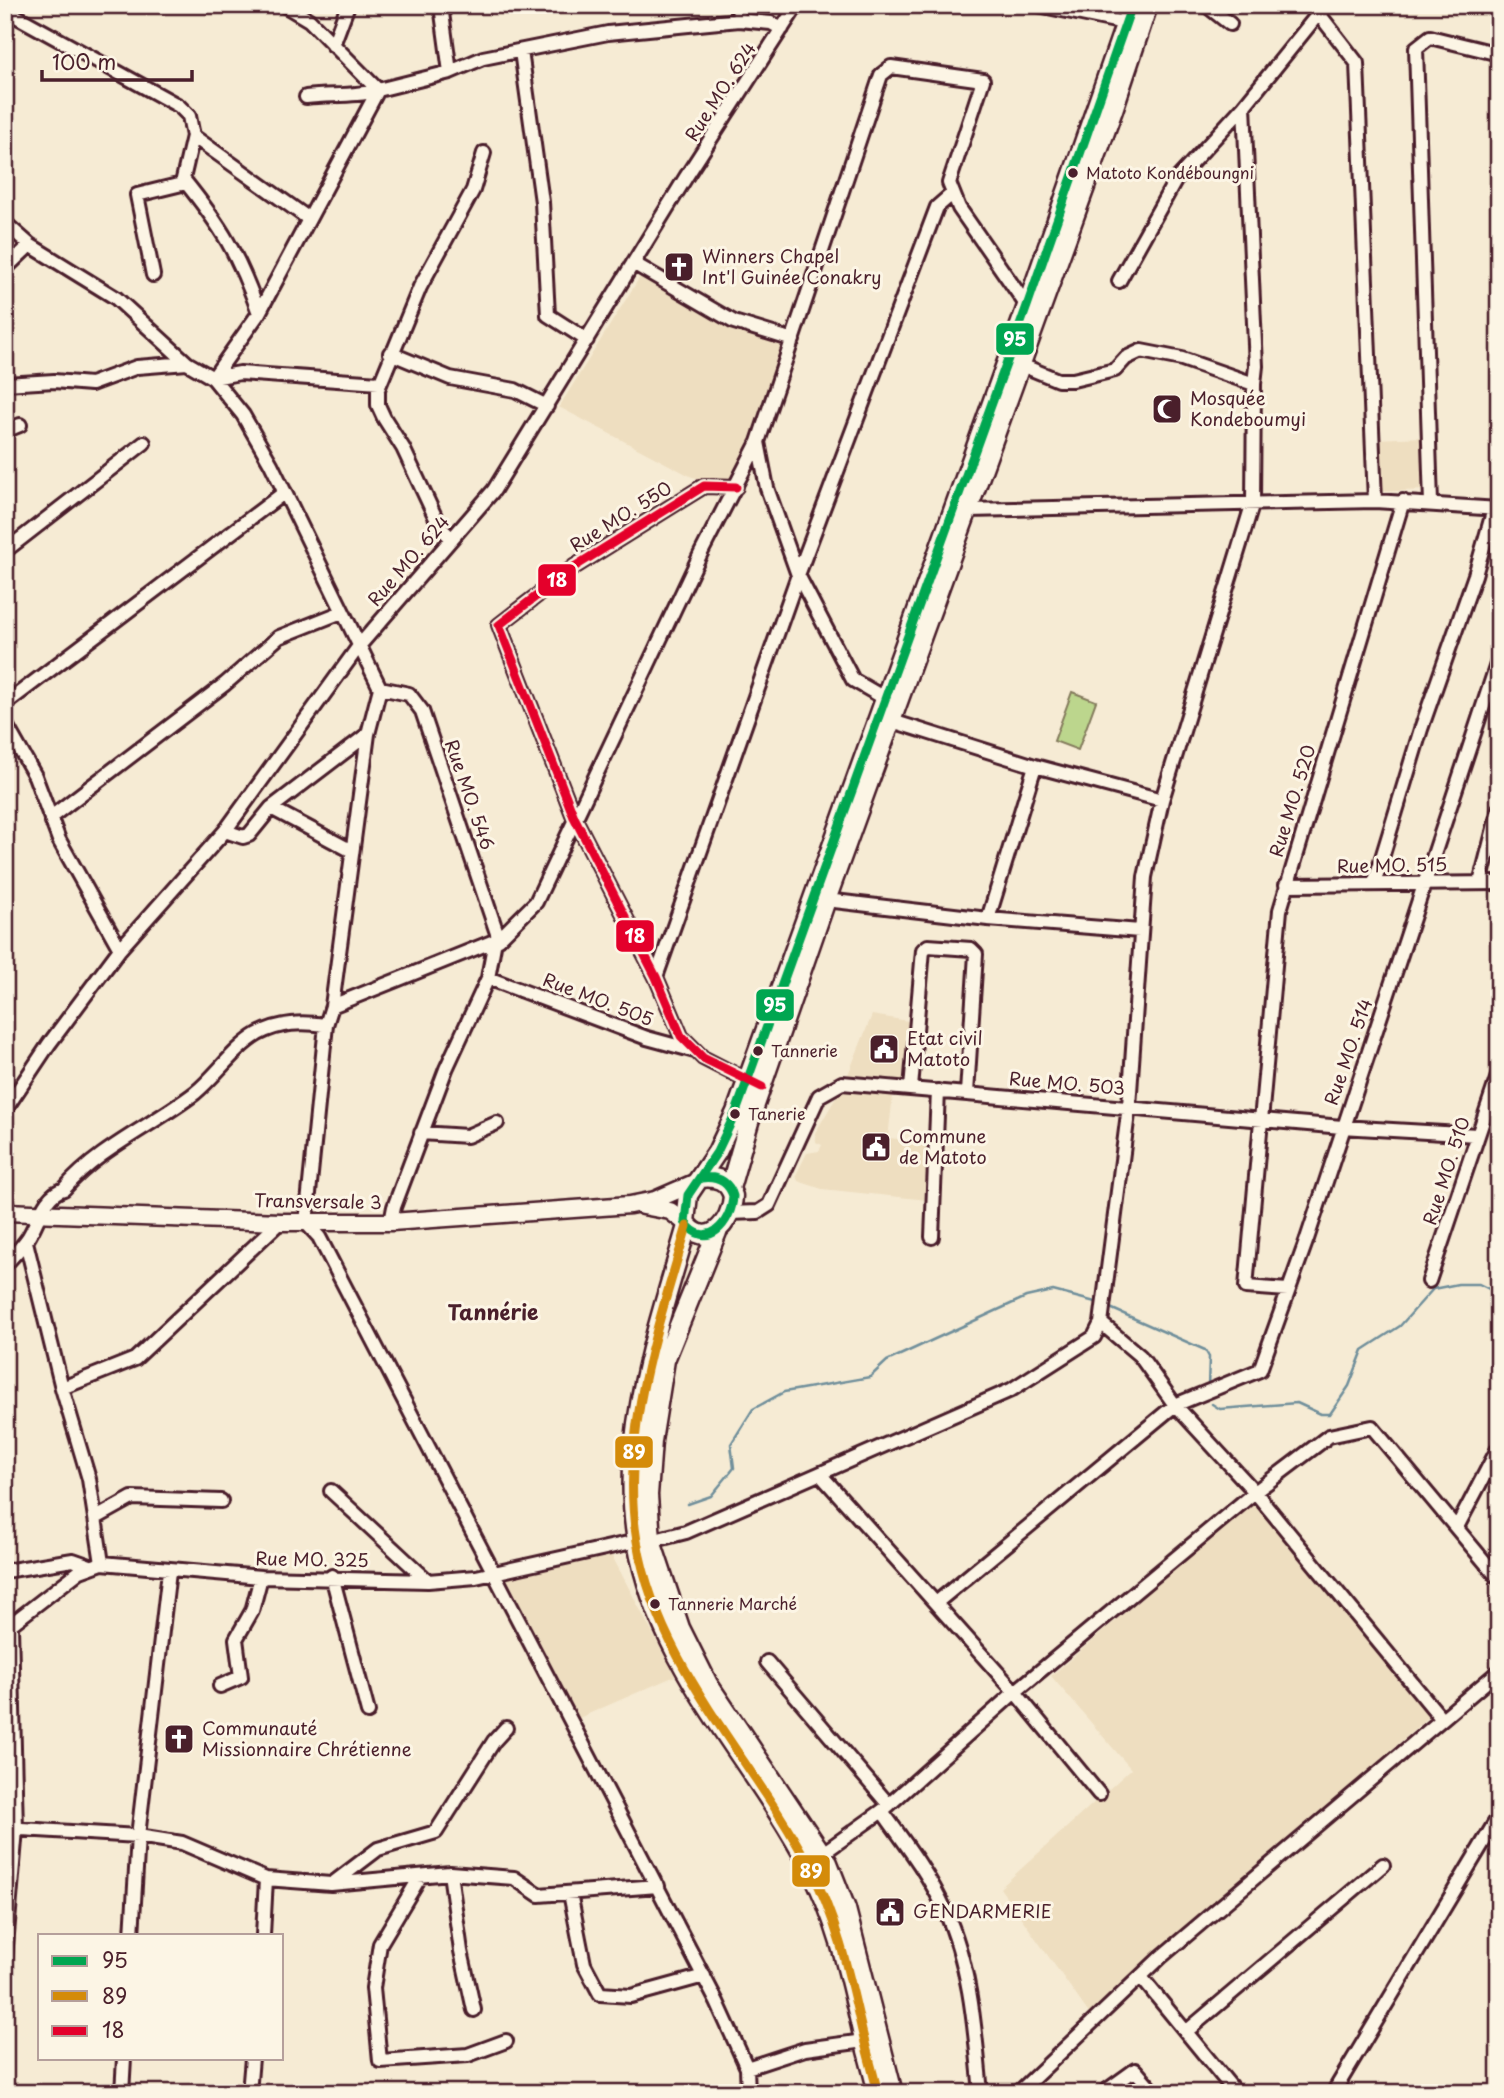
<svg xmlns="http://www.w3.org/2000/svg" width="1504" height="2098" font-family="'Playpen Sans',sans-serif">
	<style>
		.built { fill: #eedec0 }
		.green { fill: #bcd68d; stroke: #837a5c; stroke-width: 2 }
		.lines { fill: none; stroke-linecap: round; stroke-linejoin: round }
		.stream { stroke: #708f9b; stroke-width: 2.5 }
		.minor-casing { stroke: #4a1f2b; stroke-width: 18 }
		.major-casing { stroke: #4a1f2b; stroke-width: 21 }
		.highway-casing { stroke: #4a1f2b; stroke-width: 23 }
		.minor { stroke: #fcf5e5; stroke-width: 12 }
		.major { stroke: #fcf5e5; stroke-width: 16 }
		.highway { stroke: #fcf5e5; stroke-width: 18 }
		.bus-1-casing { stroke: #fcf5e5; stroke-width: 14 }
		.bus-2-casing { stroke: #fcf5e5; stroke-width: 14 }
		.bus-3-casing { stroke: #fcf5e5; stroke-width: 14 }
		.bus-1 { stroke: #00a651; stroke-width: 9 }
		.bus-2 { stroke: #d48b09; stroke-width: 9 }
		.bus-3 { stroke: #e4002b; stroke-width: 9 }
		.bus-dot { fill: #4a1f2b; stroke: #fcf5e5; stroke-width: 2.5 }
		.labels { text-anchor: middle; stroke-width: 6; stroke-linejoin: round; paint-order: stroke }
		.bus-label { font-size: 16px; fill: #4a1f2b; stroke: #fcf5e5; text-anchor: start }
		.street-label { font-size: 18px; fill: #4a1f2b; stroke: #fcf5e5 }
		.poi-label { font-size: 18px; fill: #4a1f2b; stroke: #fcf5e5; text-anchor: start }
		.quarter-label { font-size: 21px; font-weight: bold; fill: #4a1f2b; stroke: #fcf5e5 }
		.line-badge { stroke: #fcf5e5; stroke-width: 2.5 }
		.badge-label { font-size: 19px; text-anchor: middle; font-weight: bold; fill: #fff }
	</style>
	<rect width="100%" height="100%" fill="#f6ebd4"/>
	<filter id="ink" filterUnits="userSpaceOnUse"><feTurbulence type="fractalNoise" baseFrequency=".0143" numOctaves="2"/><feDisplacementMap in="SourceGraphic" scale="14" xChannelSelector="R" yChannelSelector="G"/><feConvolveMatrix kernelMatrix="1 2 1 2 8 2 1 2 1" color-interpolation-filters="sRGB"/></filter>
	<g filter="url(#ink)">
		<!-- built -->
		<path class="built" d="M643,272l94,58 48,14 -29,96 -11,10 -18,33 -35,-6 -133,-70z
			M1424,437l1,53 -47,2 -3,-53z
			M872,1015l42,7 -7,59 -60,-4z
			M840,1091l53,4 -5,43 44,4 -4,58 -106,-11 -24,-8 -2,-6 11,-22 12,-2 3,-6 -6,-3 -1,-9z
			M1253,1503l178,212 -341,300 -90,-127 131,-119 -80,-93z
			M611,1554l64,122 -96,42 -73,-141z"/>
		<!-- green -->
		<path class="green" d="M1072,692l24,9 -18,49 -24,-9z"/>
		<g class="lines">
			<!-- stream -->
			<path class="stream" d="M1108,1307l97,43 4,7 -1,30
				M1212,1404l8,5 77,-6 24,11h9l19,-28 14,-36 37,-24 33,-37 25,-5h21l20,10
				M688,1504l23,-8 23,-28 -3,-24 22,-35 31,-17 86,-15 17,-16 139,-64 27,-6 46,12"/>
			<!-- minor casing -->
			<g class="minor-casing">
				<path id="minor" d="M284,5l25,15 69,70c-22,7 -47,4 -72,7
					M444,5l-2,8 8,59
					M738,5l1,15
					M1038,5l87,18
					M1206,5l24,19
					M1312,5l45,58 18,438
					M5,10l174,96 10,10 4,20 116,83
					M333,45l15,-40
					M521,51l21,151 6,113 39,25
					M193,136l-10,43c39,48 55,75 76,134
					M5,223l25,22 86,53 71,65 26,15 30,37 28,49 109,224 -12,46 -36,272 -6,19 -20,198 13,14 398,765 30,66 1,25
					M633,263l101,59 59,18
					M5,269l25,-24
					M153,275l-16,-80 49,-12
					M1119,281l56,-100 69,-75
					M390,353l60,25 65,12 32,16
					M213,378l46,-65 119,-223 72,-18 33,-14 125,-25 131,-13 32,3 11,6
					M213,378l27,-5 139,10
					M5,384l49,-3 37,3 46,-17 50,-4
					M1254,384l2,-18 -12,-260 75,-93
					M5,431l15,-6
					M736,487l-32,-1 -130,81 -75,58 75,192 82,160 25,59 22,22 49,25
					M1431,503l-15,-455 14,-11 69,17
					M968,510l407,-9 124,8
					M452,539l-12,-12 -37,-79 -19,-30 -6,-13v-16l42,-102 53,-97 11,-37
					M5,551l139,-108
					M380,688l29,6 13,17 77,228
					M884,698l-31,-18 -55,-105 -31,-87 -9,-46 123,-367 10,-8 92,13 -34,103 10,25 68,98
					M5,704l280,-212
					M892,721l143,45 127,34
					M5,723l30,53 24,64 61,109
					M271,808l81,43
					M51,817l174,-133 54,-47 63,-25
					M225,831l18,6 6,-2 22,-27 97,-74
					M1480,883l19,-74
					M1374,884l47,-155 54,-154 19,-66
					M1286,885l213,-2
					M826,900l162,19 152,12
					M988,919l47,-153
					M656,977l142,-402 139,-368 16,-14
					M488,978l159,60 48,13
					M332,1006l167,-67 37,-37 164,-347 58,-113
					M911,1088l12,-138 5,-4 43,3 5,5 -9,139
					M5,1110l44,-66 71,-95 105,-118 134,-185 135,-156 192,-313 111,-172
					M421,1133l46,3 30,-13
					M729,1213l29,-1 11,-7 50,-109 23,-13 500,44 135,8
					M391,1222l3,-15 52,-138 42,-91 7,-38
					M932,1237l6,-146
					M26,1242l36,146 27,91 13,84
					M5,1265c8,-9 16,-17 23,-27 10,-15 16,-44 36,-49 35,-41 88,-63 131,-96 21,-17 39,-45 63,-59 23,-12 44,-12 68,-9
					M1429,1281l70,-208
					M1288,1290l-42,-3 34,-377 123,-409
					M1101,1323l39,33 35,49 80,87 186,226
					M62,1388l73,-29 145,-137
					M820,1474l195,218 84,102
					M331,1491l97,90
					M96,1518l36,-20 89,3
					M1457,1527l42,-80
					M651,1541l35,-9 325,-142 83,-53 7,-14 28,-217 16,-229 17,-77 91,-298 1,-118 -72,-25 -41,-8 -15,7 -11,12 -42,10h-15l-44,-18
					M5,1571l68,-11 17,6
					M332,1576l36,136
					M936,1603l239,-198 85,-35 47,-131 192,-581
					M5,1629l75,-58 22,-8 159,14 167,4 48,-4 161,-36
					M767,1662l122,143
					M220,1686l21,-9 -5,-38 16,-28 9,-34
					M882,1811c23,32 47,63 63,99 26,57 30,121 36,183
					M5,1828l133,8 44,7 84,36 65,5 119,-11 64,5 25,17 119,-9
					M823,1853l59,-42 133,-119 240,-200 74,-56 43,-9 127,152
					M450,1873l11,78 13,59
					M420,1877l-40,67 -7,44 7,73 88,-6 38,-14
					M332,1884l46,-35 58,-17 58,-91 12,-13
					M570,1893l14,71 16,30 31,2 73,-20
					M132,1935l6,-99 31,-265
					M263,1935l3,-56
					M5,1957l11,-128 -5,-203
					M1141,1977l95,116
					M1187,2031l196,-166
					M747,2068l58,-19 59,-8
					M122,2093l2,-35
					M249,2093l3,-35
					M1018,2093l143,-136 338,-286
					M1103,2093l32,-23 20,23
					M1333,2093l166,-277"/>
			</g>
			<!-- major casing -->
			<g class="major-casing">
				<path id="major" d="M643,1206l27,5 15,11
					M5,1212l275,10h111l239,-17 25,-5 39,-17"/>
			</g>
			<!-- highway casing -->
			<g class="highway-casing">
				<path id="highway" d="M701,1178c15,-2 27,2 32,18 -1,27 -27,56 -48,26l3,-27 29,-43 19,-40 291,-806 105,-301
					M730,1188l19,-66 77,-222 287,-790 35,-105
					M687,1226c-29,101 -68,209 -50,315 21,126 115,216 172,325 28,52 40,108 53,165 5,21 11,41 16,62
					M717,1232l-52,128 -13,81 -4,54 3,46 29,87 28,56 120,179 18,46 47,184"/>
			</g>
			<!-- minor -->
			<use href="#minor" class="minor"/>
			<!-- major -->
			<use href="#major" class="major"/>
			<!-- highway -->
			<use href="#highway" class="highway"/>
			<!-- bus-1 casing -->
			<g class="bus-1-casing">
				<path id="bus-1" d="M701,1178c15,-2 27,2 32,18 -1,27 -27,56 -48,26l3,-27 29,-43 19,-40 291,-806 105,-301"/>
			</g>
			<!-- bus-2 casing -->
			<g class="bus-2-casing">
				<path id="bus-2" d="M687,1226c-29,101 -68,209 -50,315 21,126 115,216 172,325 28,52 40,108 53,165 5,21 11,41 16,62"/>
			</g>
			<!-- bus-3 casing -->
			<g class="bus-3-casing">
				<path id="bus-3" d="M736,487l-32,-1 -130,81 -75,58 75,192 82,160 25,59 22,22 59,29"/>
			</g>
			<!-- bus-1 -->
			<use href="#bus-1" class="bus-1"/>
			<!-- bus-2 -->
			<use href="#bus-2" class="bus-2"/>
			<!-- bus-3 -->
			<use href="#bus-3" class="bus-3"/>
		</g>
	</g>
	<!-- icons -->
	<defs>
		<g id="church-square" transform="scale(1.575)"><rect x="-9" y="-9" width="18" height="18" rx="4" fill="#4a1f2b" stroke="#fcf5e5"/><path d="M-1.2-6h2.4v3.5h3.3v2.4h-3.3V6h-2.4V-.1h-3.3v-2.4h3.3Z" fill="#fff"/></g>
		<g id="mosque-square" transform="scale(1.575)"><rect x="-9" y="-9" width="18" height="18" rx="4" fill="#4a1f2b" stroke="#fcf5e5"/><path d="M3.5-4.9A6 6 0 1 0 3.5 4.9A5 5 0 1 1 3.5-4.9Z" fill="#fff"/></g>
		<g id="civic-square" transform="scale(1.575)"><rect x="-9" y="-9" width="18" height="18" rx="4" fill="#4a1f2b" stroke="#fcf5e5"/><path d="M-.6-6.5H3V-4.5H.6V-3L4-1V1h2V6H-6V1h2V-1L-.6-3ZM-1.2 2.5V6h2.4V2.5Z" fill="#fff"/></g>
	</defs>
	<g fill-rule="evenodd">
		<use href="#church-square" x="679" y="267"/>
		<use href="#mosque-square" x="1167" y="409"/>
		<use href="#civic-square" x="884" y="1049"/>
		<use href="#civic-square" x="876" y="1147"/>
		<use href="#church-square" x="179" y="1739"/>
		<use href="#civic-square" x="890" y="1912"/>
	</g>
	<!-- markers -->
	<g class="bus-dot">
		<circle cx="1073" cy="173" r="6"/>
		<circle cx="758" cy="1051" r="6"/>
		<circle cx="735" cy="1114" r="6"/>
		<circle cx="655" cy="1604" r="6"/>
	</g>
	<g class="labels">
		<!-- bus labels -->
		<g class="bus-label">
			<text x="1086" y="179">Matoto Kondéboungni</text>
			<text x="771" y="1057">Tannerie</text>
			<text x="748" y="1120">Tanerie</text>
			<text x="668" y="1610">Tannerie Marché</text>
		</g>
		<!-- street labels -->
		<g class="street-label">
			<text transform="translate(721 92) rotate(-57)" y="6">Rue MO. 624</text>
			<text transform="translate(621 517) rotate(-32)" y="6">Rue MO. 550</text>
			<text transform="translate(409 561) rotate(-49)" y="6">Rue MO. 624</text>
			<text transform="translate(469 795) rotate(71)" y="6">Rue MO. 546</text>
			<text transform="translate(1293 801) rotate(-73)" y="6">Rue MO. 520</text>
			<text transform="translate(1392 866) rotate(-1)" y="6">Rue MO. 515</text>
			<text transform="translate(598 1000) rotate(21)" y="6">Rue MO. 505</text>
			<text transform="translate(1349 1052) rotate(-71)" y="6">Rue MO. 514</text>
			<text transform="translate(1067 1084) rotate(5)" y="6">Rue MO. 503</text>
			<text transform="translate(1447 1171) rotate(-72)" y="6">Rue MO. 510</text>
			<text transform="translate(318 1202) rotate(1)" y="6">Transversale 3</text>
			<text transform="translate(312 1560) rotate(1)" y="6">Rue MO. 325</text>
		</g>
		<!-- poi labels -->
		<g class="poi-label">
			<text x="702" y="263">Winners Chapel<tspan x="702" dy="21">Int'l Guinée Conakry</tspan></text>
			<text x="1190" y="405">Mosquée<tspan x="1190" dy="21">Kondeboumyi</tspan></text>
			<text x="907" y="1045">Etat civil<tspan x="907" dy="21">Matoto</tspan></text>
			<text x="899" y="1143">Commune<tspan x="899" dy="21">de Matoto</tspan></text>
			<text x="202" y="1735">Communauté<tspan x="202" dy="21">Missionnaire Chrétienne</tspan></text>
			<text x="913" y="1918">GENDARMERIE</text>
		</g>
		<!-- quarter labels -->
		<g class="quarter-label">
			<text x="493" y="1320">Tannérie</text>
		</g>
	</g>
	<g class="line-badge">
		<rect x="995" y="322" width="40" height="34" rx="7" fill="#00a651"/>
		<rect x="537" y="563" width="40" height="34" rx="7" fill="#e4002b"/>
		<rect x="615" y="919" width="40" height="34" rx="7" fill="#e4002b"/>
		<rect x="755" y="988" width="40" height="34" rx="7" fill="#00a651"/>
		<rect x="614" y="1435" width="40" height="34" rx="7" fill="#d48b09"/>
		<rect x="791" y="1854" width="40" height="34" rx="7" fill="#d48b09"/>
	</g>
	<g class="badge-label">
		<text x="1015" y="346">95</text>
		<text x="557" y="587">18</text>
		<text x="635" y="943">18</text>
		<text x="775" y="1012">95</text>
		<text x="634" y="1459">89</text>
		<text x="811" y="1878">89</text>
	</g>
	<!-- margin -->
	<rect width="1504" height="2098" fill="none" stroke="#fcf5e5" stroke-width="28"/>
	<rect x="14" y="14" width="1476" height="2070" fill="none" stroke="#4a1f2b" stroke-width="2.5" filter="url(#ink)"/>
	<!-- legend -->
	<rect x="38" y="1934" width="245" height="126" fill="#fcf5e5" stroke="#b59f9b" stroke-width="2"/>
	<rect x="52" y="1956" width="35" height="10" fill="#00a651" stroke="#b59f9b" stroke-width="2"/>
	<text x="102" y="1968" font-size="21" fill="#4a1f2b">95</text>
	<rect x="52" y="1991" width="35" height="10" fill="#d48b09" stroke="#b59f9b" stroke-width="2"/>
	<text x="102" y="2004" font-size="21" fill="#4a1f2b">89</text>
	<rect x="52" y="2026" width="35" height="10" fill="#e4002b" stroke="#b59f9b" stroke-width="2"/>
	<text x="102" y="2038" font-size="21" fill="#4a1f2b">18</text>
	<!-- scale -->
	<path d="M42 70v10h150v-10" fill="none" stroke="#4a1f2b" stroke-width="3.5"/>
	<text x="52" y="70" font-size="21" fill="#4a1f2b" stroke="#fcf5e5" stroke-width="5" paint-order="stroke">100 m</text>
</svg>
